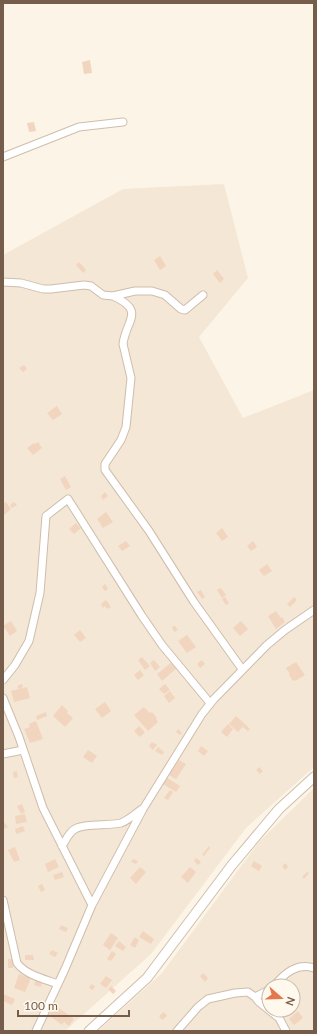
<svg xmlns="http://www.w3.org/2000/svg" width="317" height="1034" font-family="Lato,sans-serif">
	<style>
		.residential { fill: #f4e7d5; fill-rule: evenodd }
		.building { fill: #f1d5bf }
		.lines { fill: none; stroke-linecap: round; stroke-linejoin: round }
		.street-casing { stroke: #cebdad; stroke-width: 9 }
		.secondary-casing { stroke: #d1beaa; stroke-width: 11 }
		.street { stroke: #fff; stroke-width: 7 }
		.secondary { stroke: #fff; stroke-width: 9 }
	</style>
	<rect width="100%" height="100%" fill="#fcf5e7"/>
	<!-- residential -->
	<path class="residential" d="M224,184l24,94 -49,59 44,81 71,-28v377l-68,61 -95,126 -86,77h-62v-776l120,-66z
		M314,788v243h-216l64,-58 97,-131zM269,986h24v24h-24z"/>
	<!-- building -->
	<path class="building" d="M90,60l2,13 -8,1 -2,-12z
		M34,122l2,9 -7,1 -2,-9z
		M160,256l6,10 -6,4 -6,-10z
		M79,262l7,8 -3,3 -7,-8z
		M217,270l7,9 -4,4 -7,-9z
		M24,365l3,4 -4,3 -4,-4z
		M57,406l5,8 -9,6 -6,-7z
		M38,442l4,6 -9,7 -6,-7 7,-5 1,1z
		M65,476l6,11 -5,3 -6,-11z
		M105,492l3,4 -5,4 -2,-4z
		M6,502l5,7 -8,7v-12z
		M14,502l3,3 -5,3 -2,-3z
		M106,512l7,10 -10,6 -6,-9z
		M76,523l5,5 -7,6 -5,-5z
		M222,528l6,9 -6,4 -6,-8z
		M126,541l4,5 -8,5 -4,-5z
		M253,541l4,6 -6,4 -4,-5z
		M267,564l5,7 -8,5 -5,-6z
		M105,584l3,5 -3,2 -3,-4z
		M221,588l5,7 -4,3 -5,-8z
		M201,590l4,7 -3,2 -5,-7z
		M225,597l4,6 -3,2 -4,-6z
		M294,597l3,3 -7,7 -3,-3z
		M106,600l5,7 -4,2 -2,-3 -2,2 -2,-4z
		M276,611l5,7 1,-1 3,5 -9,7 -8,-13z
		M11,621l6,10 -7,5 -7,-10z
		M241,621l7,8 -8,7 -7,-8z
		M175,626l3,4 -4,2 -2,-5z
		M80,630l6,8 -6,4 -6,-7z
		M187,635l9,12 -9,6 -9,-12z
		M142,657l8,9 -5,4 -7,-10z
		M154,660l6,7 -5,4 -5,-8z
		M202,660l3,4 -5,4 -3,-4z
		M172,662l5,6 -15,13 -5,-7z
		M296,662l9,13 -10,6 -1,-1 -1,1 -4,-6 1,-1 -4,-6z
		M140,670l4,5 -6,5 -4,-5z
		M22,684l1,3 -4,2 -2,-3z
		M165,684l5,6 -6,4 -5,-5z
		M27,687l3,11 -16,4 -3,-11z
		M170,691l5,7 -6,5 -5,-7z
		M105,702l6,9 -9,7 -7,-9z
		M62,705l6,6 -1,2 6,5 -8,9 -12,-11z
		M144,707l6,6 2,-1 5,6 -1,1 2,3 -10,9 -14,-16z
		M46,712l1,4 -10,4 -1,-4z
		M236,716l9,8 -7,8 -9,-8z
		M36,721l7,18 -13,4 -6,-14 6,-2 -1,-3z
		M228,724l5,5 -6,8 -6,-5z
		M245,724l5,5 -2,2 -5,-4z
		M139,726l6,6 -5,5 -6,-6z
		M178,729l4,4 -2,2 -4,-3z
		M152,742l5,3 -4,5 -4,-4z
		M201,746l7,5 -4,5 -6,-5z
		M158,747l6,5 -2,3 -7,-4z
		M88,750l9,6 -5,7 -9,-6z
		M179,760l7,4 -10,15 -7,-4z
		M259,767l4,4 -3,3 -4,-4z
		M17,771l1,6 -4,1 -1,-6z
		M167,778l13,8 -4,6 -13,-8z
		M170,790l3,2 -5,8 -4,-2z
		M22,804l3,8 -4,2 -4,-8z
		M25,814l2,8 -11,2 -1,-8z
		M5,823l3,4 -4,2 -1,-5z
		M23,826l2,5 -9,3 -1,-5z
		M209,846l1,2 -6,8 -2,-1z
		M15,847l5,13 -6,2 -6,-12z
		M196,858l5,4 -3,3 -4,-4z
		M55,859l4,8 -11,5 -3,-8z
		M133,859l5,2 -2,3 -5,-2z
		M254,861l8,5 -3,5 -8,-5z
		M285,863l3,3 -2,4 -4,-3z
		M140,867l6,5 -10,12 -6,-6z
		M190,867l6,5 -8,11 -7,-6z
		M62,872l2,5 -9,3 -2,-5z
		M307,872l2,1 -5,6 -2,-2z
		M42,884l3,6 -4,2 -3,-6z
		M61,925l7,3 -2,4 -7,-3z
		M143,931l11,8 -3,5 -12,-7z
		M111,933l7,5 -8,12 -7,-5z
		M135,937l4,3 -4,8 -5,-3z
		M119,941l7,6 -3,4 -8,-5z
		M52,950l6,3 -3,4 -6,-3z
		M112,951l4,3 -5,7 -4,-2z
		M25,955h8l1,5h-9z
		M8,959h5v9h-5z
		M203,973l5,5 -3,4 -5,-6z
		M19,974l12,4 -6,14 -11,-4z
		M106,976l6,4 -6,8 -6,-4z
		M36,980l6,2 -1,5 -7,-2z
		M91,984l4,2 -2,4 -4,-2z
		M111,986l5,5 -3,3 -5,-5z
		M3,994l12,5 -3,6 -9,-4z
		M56,1006l18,13 -5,7 -5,-4 -2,3 -13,-10z
		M298,1011l5,7 -9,7 -5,-6z
		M164,1012l3,4 -5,4 -3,-4z"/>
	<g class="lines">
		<!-- street casing -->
		<g class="street-casing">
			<path id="street" d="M3,157l76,-30 44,-5
				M3,282l18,1 22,6h8l33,-4 7,1 12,9 10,1 22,-5h17l13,4 16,14 4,1 18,-15
				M113,296c33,15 13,24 10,48l8,34 -5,49 -5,13 -16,24v6l44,61 45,71 48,67
				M3,680l12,-15 14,-24 11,-48 6,-77 22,-17 74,117 20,29 48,58
				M3,698l16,39 24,71 49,97
				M3,754l20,-4
				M62,846c4,-6 7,-14 13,-17 9,-6 34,-3 46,-6 8,-3 14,-9 21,-14
				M3,900l14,63c9,12 27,16 41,21
				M274,986c10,-12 23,-24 40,-18
				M255,997l4,5 10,8
				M269,1010l10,8 7,13
				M36,1031l29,-62 27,-64 51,-96 59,-95 12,-15 53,-54 18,-15 29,-20
				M177,1031l21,-24 10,-8 27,-6 13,-1 7,5 14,-7"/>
		</g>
		<!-- secondary casing -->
		<g class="secondary-casing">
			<path id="secondary" d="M89,1031l58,-53 85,-113 47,-56 35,-32"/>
		</g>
		<!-- street -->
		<use href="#street" class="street"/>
		<!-- secondary -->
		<use href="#secondary" class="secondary"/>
	</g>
	<!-- border -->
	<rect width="317" height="1034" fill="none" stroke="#765d4b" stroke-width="8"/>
	<!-- north arrow -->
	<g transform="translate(281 998) rotate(110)"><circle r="19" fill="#fff9ed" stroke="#c8bbac"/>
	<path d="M0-3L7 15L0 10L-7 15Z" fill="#e4774e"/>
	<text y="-6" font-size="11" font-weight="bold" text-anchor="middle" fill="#765d4b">N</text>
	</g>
	<!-- scale -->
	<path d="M18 1010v6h111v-6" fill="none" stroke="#765d4b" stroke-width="2"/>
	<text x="24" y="1010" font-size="12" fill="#765d4b" stroke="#fff9ed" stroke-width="3" paint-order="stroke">100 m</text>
</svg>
